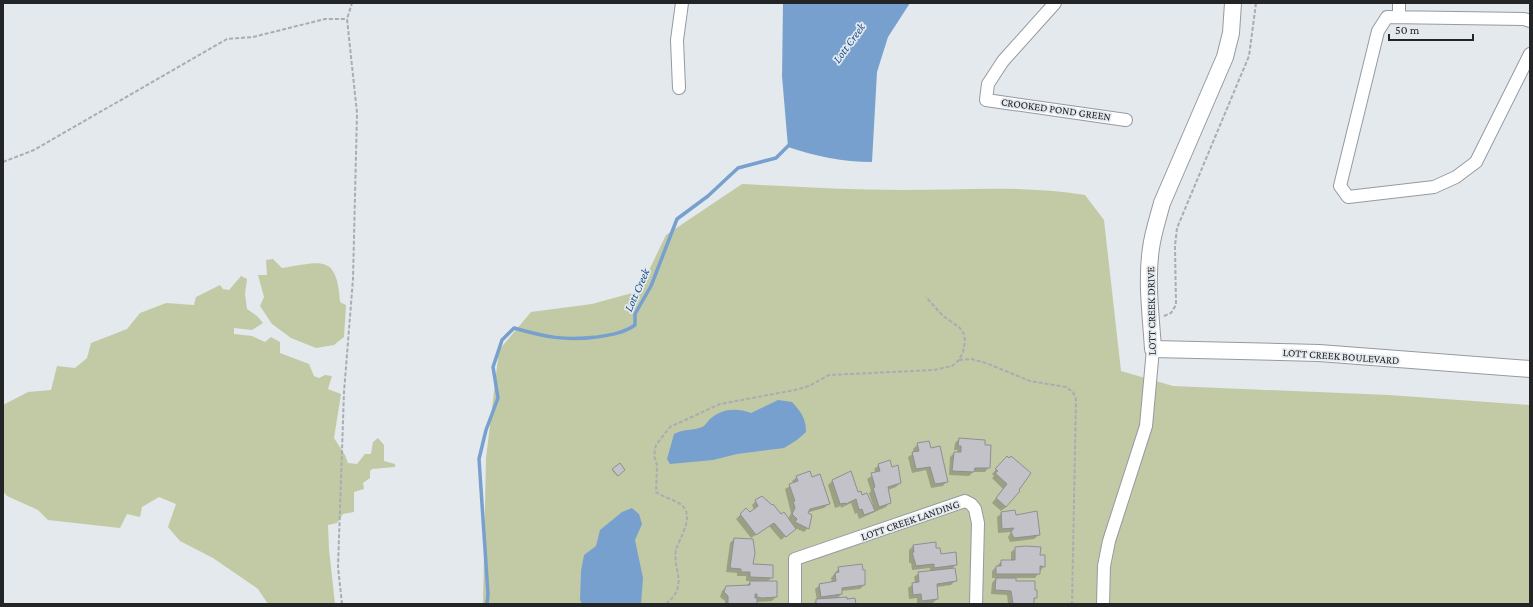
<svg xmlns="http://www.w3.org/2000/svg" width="1533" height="607" font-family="'Crimson Pro',serif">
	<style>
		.green { fill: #c1caa4 }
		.water { fill: #78a0cf }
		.shadow { fill: #0003 }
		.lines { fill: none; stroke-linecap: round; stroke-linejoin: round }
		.stream { stroke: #78a0cf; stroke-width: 3.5 }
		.building { fill: #c3c2c9; stroke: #8f8e94 }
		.street-casing { stroke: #969aa0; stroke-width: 14 }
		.secondary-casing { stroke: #969aa0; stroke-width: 18 }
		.path { stroke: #a9adb2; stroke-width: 2; stroke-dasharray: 4 2; stroke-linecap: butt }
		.street { stroke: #fff; stroke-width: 12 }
		.secondary { stroke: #fff; stroke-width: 16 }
		.labels { text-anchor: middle; stroke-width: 3.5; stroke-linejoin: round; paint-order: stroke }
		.street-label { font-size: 11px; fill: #222426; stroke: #e4e9ee }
		.water-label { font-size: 12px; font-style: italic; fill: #18508a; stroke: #e4e9ee }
	</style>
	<rect width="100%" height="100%" fill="#e4e9ee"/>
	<!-- green -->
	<path class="green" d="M742,184c53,3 107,6 161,6 61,0 122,-5 182,5l19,25 17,151 52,15 216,9 141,10v199h-1047l3,-146 13,-108 32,-38 61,-8 47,-13 27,-56z
		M273,259l9,9c39,-6 55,-15 58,34l6,3 -2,32 -10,8 -18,3 -25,-10 -19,-14 -12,-18 4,-9 -6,-22h9l-1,-15z
		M241,276l6,3 -2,15 2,15 10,7 6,7 -11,7 -18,-2v6l18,2 13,6 6,-5 9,5v11l29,11 5,12 5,2 6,-3 7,1 -4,13 13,5 -7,44 11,17 3,8 9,1 8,-10h6l2,-12 5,-4 6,7v16l11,3v3l-23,2 -2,2v7l-7,5 1,6 -10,3v20l-11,2 -6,9 -9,2 1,24 6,55h-67l-10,-15 -45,-31 -33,-17 -12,-14 8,-23 -17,-7 -17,10 -2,10 -13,-3 -7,14 -72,-8 -10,-10 -31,-14 -4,-5v-86l25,-13 23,-2 6,-24 18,2 12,-10 4,-15 36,-14 13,-16 26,-10 28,2 2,-8 24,-12 3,4 6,1z"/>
	<!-- water -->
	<path class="water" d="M783,3h127l-22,34 -11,35 -5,90c-29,0 -57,-6 -84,-15l-6,-71z
		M778,400l14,2c9,10 14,16 14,30l-9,8 -13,8 -47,6 -24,6 -43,4 -3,-5 7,-25c10,-6 22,-3 30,-8 2,-2 4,-5 6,-7 13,-11 26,-11 41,-6z
		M632,508l7,6 3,10 -7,16 8,38 -2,26h-59l-2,-4 1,-29 3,-16 12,-9 4,-16 22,-18z"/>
	<!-- shadow -->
	<path class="shadow" d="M959,439l30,28 -4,5h-12l-4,4 -20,-1 1,-18 4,-4h3l1,-3h-4l1,-7z
		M918,444l29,37 -4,5 -12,2 -5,-18 -14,3 -4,-16 6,-4 -1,-4z
		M1009,459l-3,48 -5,4 -9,-8 11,-14 -11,-11 2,-2 -2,-2 11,-12z
		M620,464l4,6 -7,6 -5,-6z
		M879,465l12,3 9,15 -4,4 -8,3 2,12 -4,5 -27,12 -2,-6 -2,1 -4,-11 -10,5v-2l-6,2 -7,-23 4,-4 19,-8 6,20 17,15 -5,-15 2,-2 -4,-12 9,-6 -2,-4z
		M797,477l14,1 18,26 -5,4 -18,5 2,15 -4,4 -9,-4 -14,12 -12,-14 -18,12 -15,-19 10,-10 4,4 4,-3 -2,-5 4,-4 11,-1 14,16 7,3 3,-6 -6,-24 9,-5 -2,-3z
		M1002,513l13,3 24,19 -5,4 -24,3 -2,-5 3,-5 -13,1 -1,-16z
		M734,539l18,26 20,12 -5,5 9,15 -4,4 -16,1v2h-31v-3l-5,-4 2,-6 4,-4 20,-1 5,-5h-5v-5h-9v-3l-11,-1 4,-29z
		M913,546l23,3 4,6 16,9 -5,6 4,11 -4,4 -14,2v12l-4,4 -16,1v-6l-8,1 -1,-11 7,-5 -1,-6 5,-4 11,-1v-4l-18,2 -1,-7h-2v-13z
		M1016,548l23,8 5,10 -9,12h-20v4l19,9 2,7 -3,2v4h-25l-1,-9 -16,-1 1,-11 4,-5h-4v-7l10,-10h9v-9z
		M839,568l25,17 -4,4 -19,2v3l-4,5 9,1 9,4h-42l4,-4 -2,-11 5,-4 12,-2 -1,-5z"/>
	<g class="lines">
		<!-- stream -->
		<path class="stream" d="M487,604l1,-10 -9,-135 7,-29 12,-32 -5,-31 9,-27 12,-12c31,9 51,13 83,9 13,-2 27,-4 38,-12v-11l16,-28 26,-67 31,-23 30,-28 38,-10 15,-15"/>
	</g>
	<!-- building -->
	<path class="building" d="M959,438l26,2v5h6l-1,23h-15l-1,4 -22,-1 2,-19h7v-6h-3z
		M929,441l2,7 9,-2 8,36 -13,2 -5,-17 -14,2 -4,-17 7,-1 -2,-8z
		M1007,456l2,2 2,-2 20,17 -12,17 1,1 -14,16 -10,-9 11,-14 -12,-11 3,-2 -3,-2z
		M890,460l2,7 6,-2 3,18 -13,4 3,16 -12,4 -6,-19 2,-1 -4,-14 9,-2 -2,-7z
		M620,463l5,7 -7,6 -6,-7z
		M810,471l2,6 8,-3 10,30 -20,5 -2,4 4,2 -3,14 -14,-7 2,-3 -5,-5 3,-6 -2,-7h2l-6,-17 9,-3 -2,-5z
		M851,471l7,21 3,-1 1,4 5,-2 8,18 -11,4 -2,-6 -3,1 -3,-11 -10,5 -1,-1 -5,1 -8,-24z
		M762,496l10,9 1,-1 8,10 3,-2 12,17 -10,8 -12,-14 -18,12 -16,-21 6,-6 4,4 8,-6 -3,-6z
		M1015,510l1,5 21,-4 3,24 -26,3 -3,-6 3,-4 -12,1 -1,-17z
		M734,538l19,1 2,14 -2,11 20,1v13l-23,-1v-5h-9v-3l-11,-1z
		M936,542v6h4l1,6 15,-2 1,13 -23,3v-4l-18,2 -4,-14h2l-1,-7z
		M1026,546l15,1 -1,8h5v12l-5,-1v8h-44v-8h5v-6h14v-13z
		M862,564l1,6h2v15l-23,3v6l-21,3 -2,-13 17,-3 -1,-8 4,-1 -1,-5z
		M955,568l2,13 -20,3 1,15 -16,2 -1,-7 -8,1 -1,-12 7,-1 -1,-10z
		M996,578h20v3h19v9h2v8h-3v6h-21l-2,-13 -16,-1z
		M750,581h27v16l-15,1 -5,-1v-3h-2v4h2v6h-29v-8l-4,-4 2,-6 24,-1z
		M847,597v2l8,-1 1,6h-40v-5z"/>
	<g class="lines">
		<!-- street casing -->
		<g class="street-casing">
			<path id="street" d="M1055,3l-52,58 -15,23 -2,16 140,20
				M1399,17v-14
				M1530,21l-6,-2 -137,-2 -9,14 -38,155 8,11 86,-10 22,-10 20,-15 54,-108
				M679,88l-2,-48 5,-37
				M795,604v-45l170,-58 6,3 4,5 3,14 -2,81
				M1103,604l1,-38 5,-25 37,-115 7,-77"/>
		</g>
		<!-- secondary casing -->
		<g class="secondary-casing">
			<path id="secondary" d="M1233,3l-2,30 -6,24 -63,146c-4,15 -9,30 -11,45 -5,33 0,68 2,101l166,4 211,16"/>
		</g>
		<!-- path -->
		<path class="path" d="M3,162l31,-12 193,-111 26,-2 72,-18h22
			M1164,316l7,-3 5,-8 -1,-59 2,-18 72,-172 7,-53
			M959,360l12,-1 15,4 44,18 36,6 7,5 3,7 -4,205
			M342,604l-4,-37 6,-175 9,-113 4,-166 -10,-94 5,-16
			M666,604c4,-4 9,-8 11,-14 5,-13 -4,-26 -1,-40 3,-11 16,-29 9,-41 -4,-8 -21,-11 -29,-17l1,-27 -3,-9 2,-11 14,-18 50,-23 75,-14 14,-4 20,-11 105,-5 18,-4 7,-6 4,-8 2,-11 -1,-7 -5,-7 -16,-11 -17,-19"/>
		<!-- street -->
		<use href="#street" class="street"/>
		<!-- secondary -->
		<use href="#secondary" class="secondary"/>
	</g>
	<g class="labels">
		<!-- street labels -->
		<g class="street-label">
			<text transform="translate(1056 109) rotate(8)" y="4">CROOKED POND GREEN</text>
			<text transform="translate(1151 311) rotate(-91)" y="4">LOTT CREEK DRIVE</text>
			<text transform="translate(1341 356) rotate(4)" y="4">LOTT CREEK BOULEVARD</text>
			<text transform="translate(910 520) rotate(-19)" y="4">LOTT CREEK LANDING</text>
		</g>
		<!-- water labels -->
		<g class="water-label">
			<text transform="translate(849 43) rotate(-54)" y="4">Lott Creek</text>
			<text transform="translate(637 290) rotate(-66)" y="4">Lott Creek</text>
		</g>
	</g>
	<!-- border -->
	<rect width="1533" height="607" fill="none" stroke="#222426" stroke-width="8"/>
	<!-- scale -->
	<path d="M1389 34v6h84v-6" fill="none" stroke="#222426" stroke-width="2"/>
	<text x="1395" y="34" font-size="12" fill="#222426" stroke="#e4e9ee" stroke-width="3" paint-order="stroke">50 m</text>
</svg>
